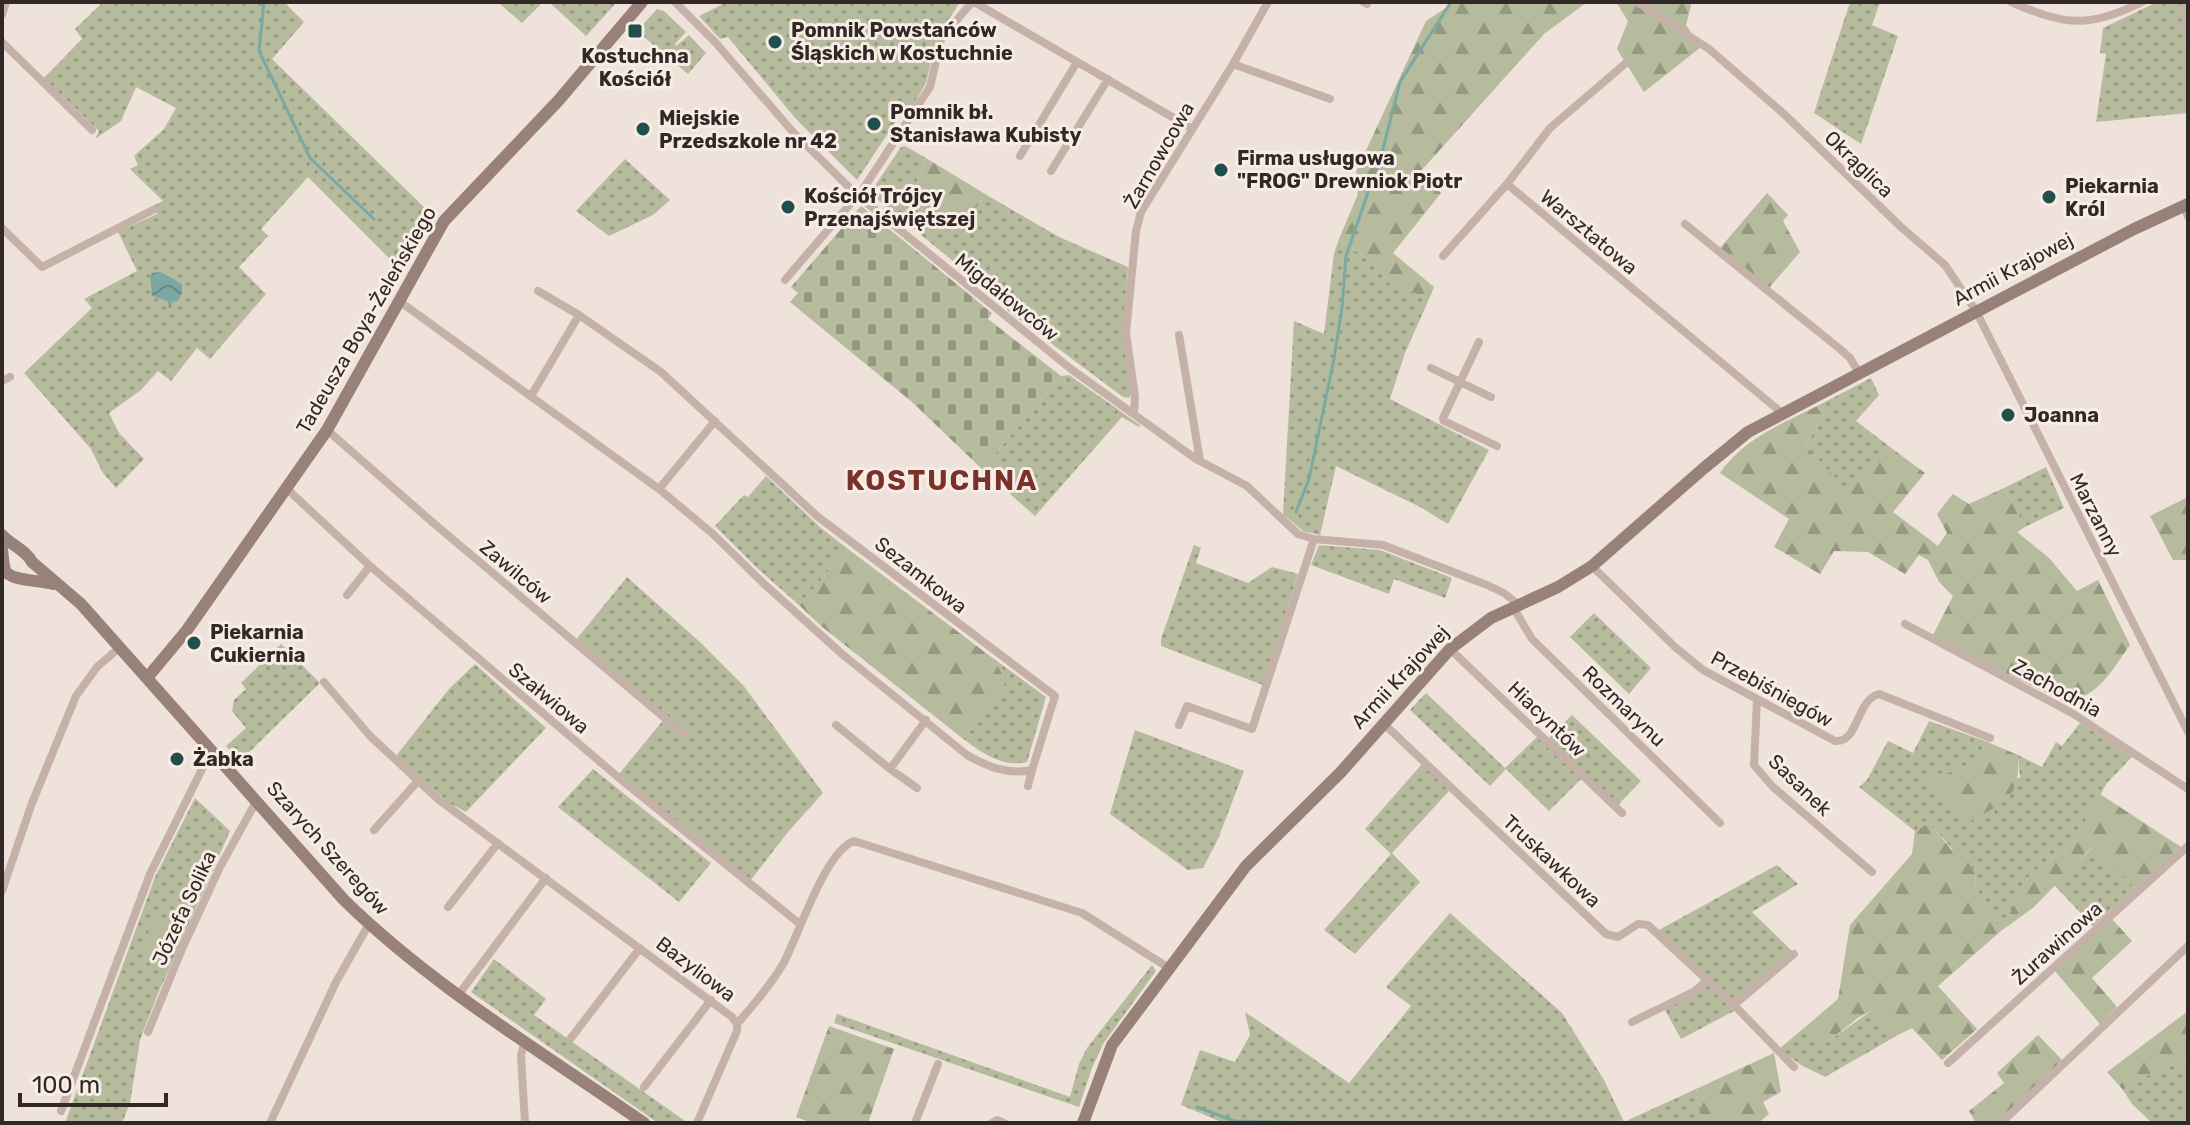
<svg xmlns="http://www.w3.org/2000/svg" width="2190" height="1125" font-family="Rubik,sans-serif">
	<style>
		.green { fill: url(#green-dots) }
		.forest { fill: url(#forest-firs) }
		.cemetery { fill: url(#cemetery-stones) }
		.pitch { fill: #b5bb9c }
		.water { fill: url(#water-waves) }
		.lines { fill: none; stroke-linecap: round; stroke-linejoin: round }
		.stream { stroke: #7ca8a4; stroke-width: 3 }
		.street { stroke: #c5b1a8; stroke-width: 8 }
		.secondary { stroke: #988179; stroke-width: 12 }
		.poi-dot { fill: #214f4c; stroke: #f7ede6; stroke-width: 3 }
		.labels { text-anchor: middle; stroke-width: 6; stroke-linejoin: round; paint-order: stroke }
		.poi-label { font-size: 20px; font-weight: bold; fill: #322927; stroke: #f7ede6; text-anchor: start }
		.street-label { font-size: 20px; fill: #322927; stroke: #f7ede6 }
		.district-label { font-size: 28px; font-weight: bold; letter-spacing: 2px; fill: #783229; stroke: #f7ede6 }
	</style>
	<defs>
		<pattern id="green-dots" width="8" height="8" patternUnits="userSpaceOnUse" patternTransform="scale(2)"><rect width="8" height="8" fill="#b5bb9c"/><path d="M2 2h.1M6 6h.1" fill="none" stroke="#94987f" stroke-width="1.8" stroke-linecap="round"/></pattern>
		<pattern id="forest-firs" width="22" height="20" patternUnits="userSpaceOnUse" patternTransform="scale(2)"><rect width="22" height="20" fill="#b5bb9c"/><path d="M5 1l3.5 6h-7zM16 11l3.5 6h-7z" fill="#94987f"/></pattern>
		<pattern id="cemetery-stones" width="16" height="16" patternUnits="userSpaceOnUse" patternTransform="scale(2)"><rect width="16" height="16" fill="#b5bb9c"/><path d="M2 7V4a2 2 0 0 1 4 0v3zM10 15v-3a2 2 0 0 1 4 0v3z" fill="#94987f"/></pattern>
		<pattern id="water-waves" width="16" height="10" patternUnits="userSpaceOnUse" patternTransform="scale(2)"><rect width="16" height="10" fill="#7ca8a4"/><path d="M0 5q4-4 8 0t8 0" fill="none" stroke="#668986"/></pattern>
	</defs>
	<rect width="100%" height="100%" fill="#eee2da"/>
	<!-- green -->
	<path class="green" d="M103,2h181l20,20 -32,37 158,154 1,8 -29,50 -94,-94 -47,52 7,7 -29,31 27,27 -56,65 -13,-11 -26,33 -13,-10 -17,19 -32,23 10,20 25,26 -28,29 -13,-15 -12,-24 -67,-76 68,-65 -8,-9 53,-28 -19,-39 39,-18 -4,-8 10,-5 -33,-32 8,-4 -4,-9 30,-27 12,-21 -40,-21 -15,34 -26,18 4,-8 -55,-53 38,-39 -7,-10z
		M498,2h45l-21,21z
		M549,2h68l-31,34z
		M727,2h233l-24,38 -10,43 -14,24 -8,2 -47,71 -61,-61 -68,-82 -8,2 -21,-23z
		M1850,2h30l-8,23 26,11 -37,108 -47,-31z
		M2157,2h24l7,62v49l-92,9 10,-68 -6,-1 3,-25z
		M657,9l7,2 22,21 -11,12 1,2 13,-11 17,18 -18,21 -51,-43z
		M905,146l21,12 -11,28 52,34 17,-23h6l69,40 69,30 -5,66 8,61 -2,4 -6,-1 -115,-86 -5,-9 -133,-109 31,-46z
		M625,159l45,41 -17,15 -44,21 -33,-25z
		M1339,239l39,28 10,15 41,17 -24,54 -15,46 99,51 -41,74 -28,-17 -84,-41 -16,69 -17,-4 -20,-17 11,-193 30,13 10,-80z
		M1069,375l71,50 -1,2 -17,-10 -87,99 -53,-47 79,-93z
		M1871,378l8,17 -23,26 38,29 -17,5 -28,40 -43,-50 19,-32 -8,-7z
		M2046,467l18,41 -39,19 -21,-39z
		M766,476l55,52 27,21 -49,56 -44,-39 -40,-40 29,-31 4,2z
		M1194,545l7,3 -5,15 52,20 24,-16 26,7 -35,111 -102,-39v-7z
		M1319,545l61,5 72,28 -7,20 -51,-19 -5,15 -78,-29z
		M627,577l74,66 42,42 80,108 -35,39 -38,49 -131,-107 46,-56 -90,-77z
		M1594,613l57,55 -22,26 -59,-57z
		M281,644l39,39 -80,78 -14,-15 20,-18 -14,-17 2,-11 12,-11 -5,-6z
		M994,659l52,38 -19,65c-25,6 -46,-10 -65,-24l11,-11 31,-48z
		M475,664l71,64 -80,84 -17,-9 -53,-47 53,-67z
		M1426,693l79,75 32,-31 44,42 -32,32 -43,-42 -16,17 -80,-76z
		M1572,715l69,66 -24,25 -68,-68z
		M1929,721l56,20 -3,16 -19,11 -33,11 90,-1 -2,-23 24,12 14,-25 6,4 18,-23 52,34 -25,26 -34,59 -44,34 -28,55 -25,-44 -1,-13 -46,-51 -14,8 -56,-44 8,-7 21,-39 25,12z
		M1135,730l109,41 -26,68 -15,29 -15,2 -78,-56z
		M1422,764l27,27 -57,62 28,29 -65,72 -31,-24 67,-76 -26,-25z
		M593,769l118,94 -32,39 -121,-95z
		M195,798l35,33 -73,165 -17,44 -10,63 -8,20h-57l90,-246z
		M2093,847l43,41 -43,38 -39,-41z
		M1777,865l21,19 -46,28 40,39 -55,54 -78,-75z
		M1450,913l112,100 42,67 20,42 72,-33 7,34h-479l-43,-18 19,-55 35,12 15,-27 -5,-23 104,71 62,-77 -25,-19z
		M494,959l52,40 -12,16 154,108h-30l-187,-131z
		M1152,965l4,6 -53,73 -11,24 -13,39 -245,-84 3,-9 233,83 9,-33 8,-16z
		M1708,985l26,26 -53,28 -17,-31z
		M1871,1011l27,24 -73,42 -24,-12 -22,-16 25,-21 23,14z
		M2188,1058v65h-36l-20,-19 -9,-14 27,-16z"/>
	<!-- forest -->
	<path class="forest" d="M1455,2h132l-43,32 -124,138 21,21 -48,60 41,34 -5,12 -41,-17 -10,-15 -39,-28 19,-45 -2,-22 70,-151z
		M1616,2h76l-6,23 15,22 -57,45 -27,-43 11,-28z
		M926,158l64,39h-6l-17,23h-19l-33,-34z
		M1767,193l21,22 -5,6 17,31 -31,36 -49,-40z
		M1817,406l8,7 -19,32 43,49 28,-40 17,-4 31,23 -32,39 45,34 9,-13 -10,-19 16,-20 16,10 35,-16 21,39 -8,5 32,26 28,33 21,-11 32,65c-21,29 -28,47 -63,58l-123,-60 -11,-8 20,-39 -14,-14 -11,-22 -9,-5 -14,19 -37,-22 -34,-1 -14,23 -46,-27 15,-28 -69,-46c22,-33 63,-50 97,-67z
		M2188,497v63h-15l-23,-44z
		M848,549l146,110 12,23 -33,45 -11,11 -141,-112 -22,-21z
		M1985,741l33,14c3,44 -15,48 -50,67l-39,-43 34,-11 19,-11z
		M2100,794l81,53 -45,41 -44,-41 -58,60 -33,24 -63,55 39,43 -35,31 -30,-32 -14,7 -27,-24 -12,6 -33,26 -22,-15 34,-29 12,-74 62,-71 3,-23 14,-8 22,26 13,3 11,22 1,13 25,43 28,-54 44,-34z
		M2112,919l20,22 -40,37 25,29 -17,17 -45,-53z
		M2188,1011v47l-38,16 -27,16 -16,-18z
		M829,1026l65,23 -26,74h-56l-16,-6z
		M2038,1035l24,25 -66,63h-20l-7,-12 35,-28 -7,-10z
		M1774,1053l7,39 -18,10 6,12 -11,9h-56l-6,-34z"/>
	<!-- cemetery -->
	<path class="cemetery" d="M861,206l131,107 -4,6 73,57 -79,93 -70,-67 -122,-100 8,-9 -7,-6z"/>
	<!-- pitch -->
	<path class="pitch" d="M154,917l18,8 -14,34 -17,-7z"/>
	<!-- water -->
	<path class="water" d="M161,272l21,12v9l-4,8 -6,1 -2,7 -3,-8 -15,-5 -2,-19 2,-4z"/>
	<g class="lines">
		<!-- stream -->
		<path class="stream" d="M264,2l-5,49 51,107 64,61
			M1296,512l13,-33 25,-120 8,-51 4,-52 37,-107 17,-67 51,-80
			M1197,1107l37,14 86,2"/>
		<!-- street -->
		<path class="street" d="M675,2l40,40 78,90 65,64 213,173 125,90 51,27 51,48 16,5 69,6 104,40 17,8 15,12
			M974,2l217,126
			M1363,2l4,2
			M1637,2l72,47 75,65 117,113 44,38 31,46 212,421
			M2011,2c53,23 78,27 131,0
			M2184,2l4,37
			M2,15l4,-13
			M2,42l90,88
			M1626,63l-76,65 -43,56 275,229
			M1233,64l97,35
			M1020,156l57,-94
			M1051,171l57,-92
			M2184,205l4,12
			M1685,224l155,125 10,9 9,15
			M2,228l40,39 111,-57
			M1443,256l64,-72
			M785,280l78,-91 67,-102 11,-48 31,-37
			M399,301l260,188 54,45 50,49 79,71 125,101c21,12 41,20 65,15l23,-74 -238,-180 -156,-144 -82,-57 -41,-24
			M1179,335l21,126
			M1479,342l-36,76 1,3 53,25
			M1431,368l60,29
			M2,381l8,-4
			M531,396l48,-81
			M1134,413l1,-16 -9,-64 10,-102 5,-19 92,-148 35,-62
			M327,430l104,91 255,215
			M286,488l84,78 255,217 175,141
			M659,489l56,-68
			M1592,566l83,81 28,23 132,71c24,2 21,-41 44,-47l111,44
			M347,595l23,-29
			M1513,607l19,32 188,184
			M1905,624l167,89 116,76
			M1450,649l172,164
			M324,682l46,54 69,64 293,217 5,7v7l-40,92
			M1757,700l-3,65 19,22 99,85
			M1383,723l223,211 12,3 20,-13 10,1 86,80 60,62
			M836,725l54,44 27,19
			M1179,725l8,-19 65,23 62,-190
			M890,769l36,-49
			M1028,786l4,-16
			M374,830l43,-48
			M2,891l30,-88 44,-107 21,-29 22,-19
			M448,907l50,-64
			M459,994l87,-116
			M1734,1005l60,-51
			M1632,1022l63,-31 12,-11
			M737,1024c17,-20 33,-38 46,-60 15,-27 42,-113 71,-123l228,72 87,55
			M148,1032l34,-83 38,-82 37,-67
			M571,1038l69,-90
			M525,1041l-4,14 4,68
			M1948,1063l240,-217
			M644,1087l67,-87
			M61,1111l89,-237 62,-125
			M270,1123l66,-141 33,-58
			M915,1123l23,-59
			M992,1123l5,-3 7,3
			M2001,1123l187,-177"/>
		<!-- secondary -->
		<path class="secondary" d="M2,535c9,10 25,16 30,27l49,42 263,296c89,87 198,152 300,223
			M2,550c1,6 1,14 3,20 4,11 35,10 48,14
			M147,678l40,-48 140,-200 117,-209 114,-120 84,-99
			M1083,1123l29,-78 134,-179 95,-94 109,-123 41,-31 67,-31 34,-21 112,-98 44,-36 386,-203 54,-25"/>
	</g>
	<!-- markers -->
	<g class="poi-dot">
		<rect x="627" y="23" width="16" height="16" rx="4"/>
		<circle cx="775" cy="42" r="8"/>
		<circle cx="874" cy="124" r="8"/>
		<circle cx="643" cy="129" r="8"/>
		<circle cx="1221" cy="170" r="8"/>
		<circle cx="2049" cy="197" r="8"/>
		<circle cx="788" cy="207" r="8"/>
		<circle cx="2008" cy="415" r="8"/>
		<circle cx="194" cy="643" r="8"/>
		<circle cx="177" cy="759" r="8"/>
	</g>
	<g class="labels">
		<!-- poi labels -->
		<g class="poi-label">
			<text x="791" y="37">Pomnik Powstańców<tspan x="791" dy="23">Śląskich w Kostuchnie</tspan></text>
			<text x="635" y="63" text-anchor="middle">Kostuchna<tspan x="635" dy="23">Kościół</tspan></text>
			<text x="890" y="119">Pomnik bł.<tspan x="890" dy="23">Stanisława Kubisty</tspan></text>
			<text x="659" y="125">Miejskie<tspan x="659" dy="23">Przedszkole nr 42</tspan></text>
			<text x="1237" y="165">Firma usługowa<tspan x="1237" dy="23">"FROG" Drewniok Piotr</tspan></text>
			<text x="2065" y="193">Piekarnia<tspan x="2065" dy="23">Król</tspan></text>
			<text x="804" y="203">Kościół Trójcy<tspan x="804" dy="23">Przenajświętszej</tspan></text>
			<text x="2024" y="422">Joanna</text>
			<text x="210" y="639">Piekarnia<tspan x="210" dy="23">Cukiernia</tspan></text>
			<text x="193" y="766">Żabka</text>
		</g>
		<!-- street labels -->
		<g class="street-label">
			<text transform="translate(1159 155) rotate(-60)" y="7">Żarnowcowa</text>
			<text transform="translate(1859 164) rotate(44)" y="7">Okrąglica</text>
			<text transform="translate(1589 232) rotate(40)" y="7">Warsztatowa</text>
			<text transform="translate(2013 269) rotate(-28)" y="7">Armii Krajowej</text>
			<text transform="translate(1007 297) rotate(39)" y="7">Migdałowców</text>
			<text transform="translate(366 320) rotate(-60)" y="7">Tadeusza Boya-Żeleńskiego</text>
			<text transform="translate(2096 515) rotate(63)" y="7">Marzanny</text>
			<text transform="translate(516 572) rotate(40)" y="7">Zawilców</text>
			<text transform="translate(921 575) rotate(38)" y="7">Sezamkowa</text>
			<text transform="translate(1400 677) rotate(-47)" y="7">Armii Krajowej</text>
			<text transform="translate(2057 688) rotate(29)" y="7">Zachodnia</text>
			<text transform="translate(1772 689) rotate(29)" y="7">Przebiśniegów</text>
			<text transform="translate(549 698) rotate(40)" y="7">Szałwiowa</text>
			<text transform="translate(1624 706) rotate(44)" y="7">Rozmarynu</text>
			<text transform="translate(1547 719) rotate(44)" y="7">Hiacyntów</text>
			<text transform="translate(1800 785) rotate(44)" y="7">Sasanek</text>
			<text transform="translate(328 848) rotate(48)" y="7">Szarych Szeregów</text>
			<text transform="translate(1552 861) rotate(43)" y="7">Truskawkowa</text>
			<text transform="translate(184 908) rotate(-65)" y="7">Józefa Solika</text>
			<text transform="translate(2057 943) rotate(-42)" y="7">Żurawinowa</text>
			<text transform="translate(696 969) rotate(37)" y="7">Bazyliowa</text>
		</g>
		<!-- district labels -->
		<g class="district-label">
			<text x="942" y="490">KOSTUCHNA</text>
		</g>
	</g>
	<!-- border -->
	<rect width="2190" height="1125" fill="none" stroke="#322927" stroke-width="8"/>
	<!-- scale -->
	<path d="M20 1093v12h146v-12" fill="none" stroke="#322927" stroke-width="4"/>
	<text x="32" y="1093" font-size="24" fill="#322927" stroke="#f7ede6" stroke-width="6" paint-order="stroke">100 m</text>
</svg>
